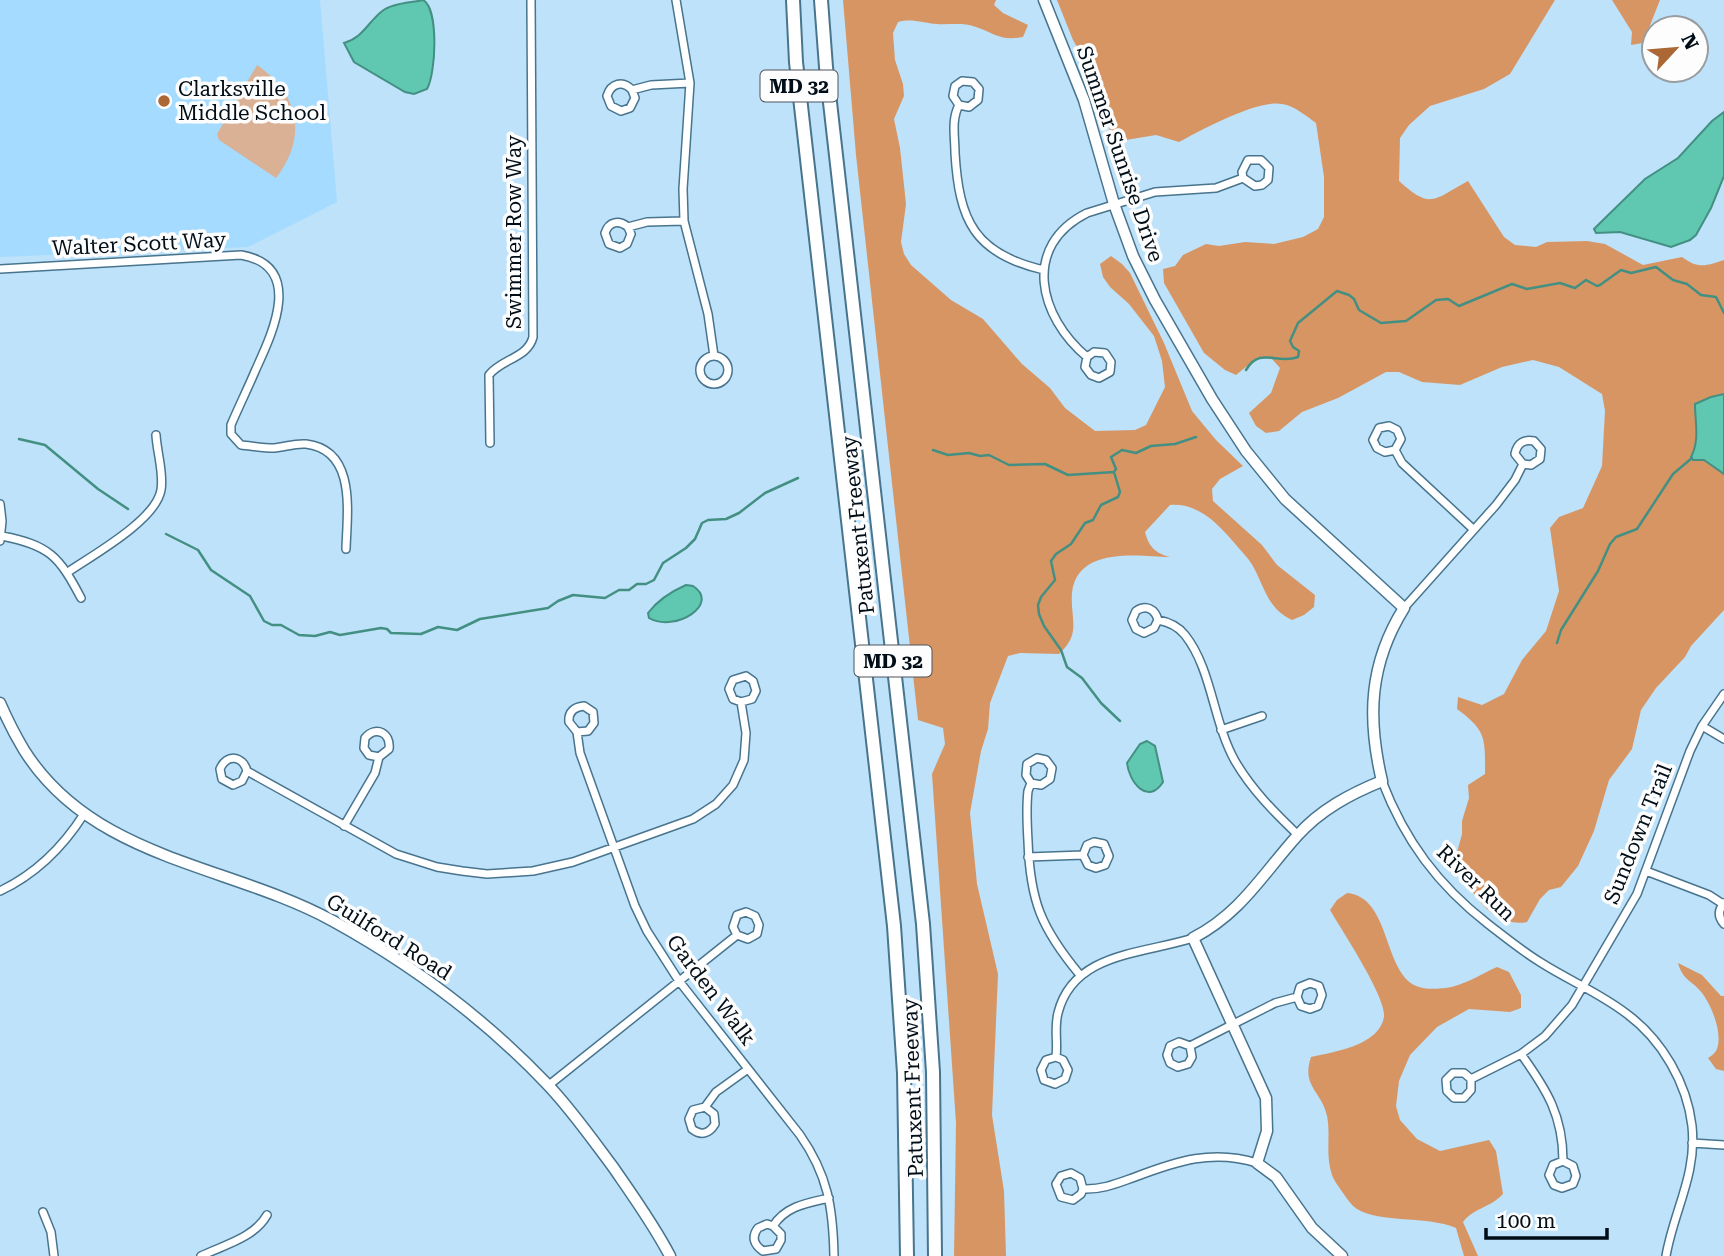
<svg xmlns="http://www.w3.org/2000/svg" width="1724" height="1256" font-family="'Roboto Serif',serif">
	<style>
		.built { fill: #a5dbfe }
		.green { fill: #dab194 }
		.forest { fill: #d89564 }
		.water { fill: #60c8b1; stroke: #439083; stroke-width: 2 }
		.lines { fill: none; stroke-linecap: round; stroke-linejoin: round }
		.stream { stroke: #439083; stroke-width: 2.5 }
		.street-casing { stroke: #48748e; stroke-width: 10 }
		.secondary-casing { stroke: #48748e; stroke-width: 13 }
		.highway-casing { stroke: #48748e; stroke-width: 16 }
		.street { stroke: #fff; stroke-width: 7 }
		.secondary { stroke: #fff; stroke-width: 10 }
		.highway { stroke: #fff; stroke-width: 12 }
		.poi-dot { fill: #ab6835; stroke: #fdfdfd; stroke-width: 2.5 }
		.labels { text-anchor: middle; stroke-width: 7; stroke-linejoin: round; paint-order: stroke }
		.shield { fill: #fdfdfd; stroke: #4c555c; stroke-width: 2 }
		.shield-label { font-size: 19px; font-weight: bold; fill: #000d17 }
		.poi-label { font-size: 21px; fill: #000d17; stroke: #fdfdfd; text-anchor: start }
		.street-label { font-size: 21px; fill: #000d17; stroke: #fdfdfd }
	</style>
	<rect width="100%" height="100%" fill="#bde2fa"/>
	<!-- built -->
	<path class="built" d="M0,0h320l17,202 -89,45 -248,10z"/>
	<!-- green -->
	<path class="green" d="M257,65c42,29 51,72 19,113l-57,-38 -2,-6z"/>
	<!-- forest -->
	<path class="forest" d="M843,0h153l-2,5 9,8 25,12 -5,12c-23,4 -27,-3 -47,-10 -13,-5 -26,-2 -39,-3 -14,-1 -25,-6 -39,-2l-5,11 2,27 8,24 1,12 -10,23 6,29 6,56 -5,38 3,12 7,11 40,35 32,19 39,45 28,24 15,20 30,23 40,-1 11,-5 19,-38 -3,-26 -8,-25 -25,-32 -19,-17 -7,-10 -3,-13 11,-8 11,8 8,9 34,70 28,68 24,29 27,26 -23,13 -8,10 1,12 49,44 15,20 38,30 -1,12 -10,8 -12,5c-23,-10 -27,-31 -38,-52 -4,-8 -11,-15 -17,-22 -18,-21 -37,-43 -67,-41l-25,27c4,15 10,21 25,25 -32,-1 -93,-11 -98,36 -2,26 10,40 -13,61l-39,-1 -12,3 -18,47 -2,26 -7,22 -11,62 7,71 21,90 -6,141 12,76 2,65h-52l2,-133 -24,-349 13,-30 -2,-16 -25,-8 -62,-565z
		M1057,0h498l-45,74 -26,15 -54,17 -21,19 -9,13 -1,43c32,29 34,19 69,0l36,56 11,8 21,2 11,-5 40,-1 18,3 38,21 39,-8c16,12 24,9 42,3v134l-26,8c-5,18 3,37 -7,55l13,3 20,14v136l-33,36 -6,11 -29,31 -15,22 -9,39 -23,31 -15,51 -16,35 -17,21 -12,3 -9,9 -13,23c-36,7 -59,-34 -72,-62l7,-26v-13l7,-23 -1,-13 17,-11c0,-35 2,-43 -28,-65l1,-12 24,8 22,-11 18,-34 24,-29 13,-40 -9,-63 9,-11 24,-9 19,-42 3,-55 -3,-17 -43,-27 -26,-7 -31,7 -42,18 -38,-3 -23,-10h-13l-48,26 -36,14 -23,19 -13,2 -10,-7 -7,-13 22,-20 9,-25 -8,-9 -14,-2 -22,18 -11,-5 -21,-17 -40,-70 -1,-14 12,-3 8,-11 23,-11 13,2 26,-4 29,2 29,-7 15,-8 6,-12v-40l-8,-54c-10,-7 -21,-17 -34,-19 -24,-5 -81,26 -103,38l-23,-7 -42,7 -27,-78 -14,-24z
		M1612,0h48l-17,43 -12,2 1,-13z
		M1347,893c43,4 36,75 67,92 9,5 22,4 32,3 17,-2 35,-14 51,-21l12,5 12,23v13l-11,4 -41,-3 -32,18 -27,28 -11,26 -3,25 4,14 17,19 23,12 49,-11 7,11 7,43c-13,14 -28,13 -40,28l15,34h-14l-8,-28c-29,-13 -84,-4 -103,-22 -4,-4 -7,-9 -10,-13 -4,-6 -9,-12 -11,-18 -7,-21 -1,-40 -5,-59 -5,-25 -26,-29 -16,-59 22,-5 68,-11 73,-40 3,-19 -43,-88 -54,-107l7,-10z
		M1678,963l24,12 19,21h3v75l-8,-2 -8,-11c3,-2 6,-4 8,-7 8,-15 -4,-45 -14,-58 -10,-13 -19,-12 -24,-30z"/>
	<!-- water -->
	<path class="water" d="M423,0c16,9 13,73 4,89l-13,5 -9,-2 -51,-30 -10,-19c18,-5 23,-19 37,-31 10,-9 29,-9 42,-12z
		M1724,112v64l-13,32 -15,27 -6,5 -19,7 -51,-15 -24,1 -2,-4 3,-3 48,-47 33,-21 34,-37z
		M1724,394v80l-20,-14h-11l-2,-3c9,-17 4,-35 4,-53l16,-7z
		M686,585l7,1c28,18 -18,47 -44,32l-1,-5c10,-13 22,-21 38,-28z
		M1147,741l8,5 8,36c-15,24 -34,0 -36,-19l13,-19z"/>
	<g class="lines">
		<!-- stream -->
		<path class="stream" d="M1246,370c14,-24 31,-5 52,-13l1,-6 -6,-4 -3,-6 8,-18 39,-32 12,4 5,4 5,11 22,13 25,-2 30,-21 12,-1 11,7 53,-22 15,5 33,-6 15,5 11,-8 11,6 3,-1 21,-15 10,3 25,-6 17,13 14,4 14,11 15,2 8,16
			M19,439l26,6 53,44 30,20
			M933,450l15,5 21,-2 11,3 9,-1 20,10 36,-1 23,11 46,-3 2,-3 -5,-12 11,-7 14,3 15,-7 24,-2 21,-7
			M1114,472l6,20 -2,5 -17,8 -8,15 -8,3 -14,21 -15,10 -5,7 4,19 -14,17 -3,8 1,9 5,12 17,24 6,17 15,11 19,25 19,18
			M166,534l32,16 13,20 39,26 14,25 8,4h9l18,10 16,1 15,-4 10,3 41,-7 6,1 4,4 30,1 17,-7 19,3 23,-11 68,-11 10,-7 15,-6 32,3 14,-8h10l8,-6h9l8,-4 9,-17 23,-15 9,-9 7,-16 6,-3 18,-1 13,-6 26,-20 33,-15
			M1557,643l4,-13 37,-59 12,-27 6,-7 21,-8 36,-55 19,-16"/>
		<!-- street casing -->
		<g class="street-casing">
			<path id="street" d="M676,0l14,83 -7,106 1,32 24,93 6,42
				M632,90l3,8 -5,10 -9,3 -10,-5 -4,-10c4,-13 16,-16 25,-6l19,-5 39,-2
				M959,105l-6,-9 2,-10 7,-5 11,1 6,7 -1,11 -9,7 -10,-2c-8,15 -4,32 -4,48 4,67 19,101 89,117
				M628,227l3,7 -4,10 -7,4 -11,-4 -4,-11c4,-12 14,-13 23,-6l19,-5 37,-1
				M0,269l241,-14c64,11 31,79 15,114 -8,19 -17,37 -25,56v9l10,11c11,1 22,3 33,3 11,-1 21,-5 32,-4 51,6 41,69 40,105
				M700 370a14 14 0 1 1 28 0a14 14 0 1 1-28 0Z
				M1087,357l-2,10 6,8 8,3 11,-6 1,-10 -6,-9 -11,-1 -7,5c-48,-40 -66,-111 0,-144l68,-21 61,-4 27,-10 12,8 7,-1 6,-5 1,-12 -8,-8h-13l-6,12 1,6
				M490,443l-1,-68c12,-16 39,-17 44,-38l-2,-337
				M1395,450l-10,2 -8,-4 -4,-8 6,-12 10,-2 8,4 4,9 -6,11 7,13 71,66
				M0,504l2,17 -2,20
				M2,536c47,9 57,20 79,62
				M68,572c25,-17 88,-52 93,-82 3,-17 -4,-37 -5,-55
				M1404,608l92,-103 19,-25 8,-16 -8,-10c2,-11 9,-15 19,-13l7,8 -1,10 -9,6 -8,-1
				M1158,620l-4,8 -10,5 -8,-4 -4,-9 4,-9c10,-7 19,-2 22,9 11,2 20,6 27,15 27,34 28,87 50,126 17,29 39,51 63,74
				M1702,726l22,13
				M1221,730l41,-14
				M577,732l11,-1 6,-8 -1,-11 -9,-6c-10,1 -16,6 -15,16l8,10 3,21 55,153 12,25 32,50 121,154c28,40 33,73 34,121
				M247,771l-5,10 -9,4 -11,-6 -2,-10c7,-16 23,-13 27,2l149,83 41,13 25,4 25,3 46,-3 40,-9 120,-43 23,-15 17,-19 11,-25 2,-27 -5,-31 11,-3 4,-8 -3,-10 -7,-5 -13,4 -4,9 4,10 8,3
				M1382,781c23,60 56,104 106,143 17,13 34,27 52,38 28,18 60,31 87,52 35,26 60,69 65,112 5,49 -18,84 -26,130
				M1031,783l-5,-8 1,-11 10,-6 9,2 6,8 -2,11 -9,6 -10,-2 -3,8c-2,17 -1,33 0,50 2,60 13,87 52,134
				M344,826l31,-53 4,-16 10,-8c2,-16 -13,-24 -24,-11l-1,10 5,7 10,2
				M1028,857l55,-2 5,10 8,3 9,-3 4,-9 -5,-12 -10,-2 -7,3 -4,10
				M1646,871l63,24 14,9
				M0,891c36,-17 63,-44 84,-77
				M1724,903c-6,7 -6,14 0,21
				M1190,1046l-11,-4 -9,4 -3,9 3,8 8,4 10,-3 4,-7 -2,-11 85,-43 22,-6 4,9 9,3 8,-3 4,-11 -3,-9 -9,-3 -10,4 -3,10
				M1521,1054c26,36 42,62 42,107l-10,4 -4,10 5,10 8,3 11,-4 3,-8 -3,-10 -10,-5
				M1056,1057l-10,3 -5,10 3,10 11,4 10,-5 3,-9 -5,-10 -7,-3c2,-15 -2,-29 2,-44 15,-61 86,-59 135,-75
				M1471,1079l-7,-6h-11l-7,7 1,11 7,7h10l7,-8v-11l50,-25 24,-18 27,-31 65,-111 53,-143 12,-25 22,-32
				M549,1085l188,-150 -4,-8 4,-12 9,-3 9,4 4,9 -2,9 -9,5 -11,-4
				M705,1107l-12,3 -4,9 3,10c9,7 17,5 23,-5l-1,-10 -9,-7 11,-15 32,-23
				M1692,1143l32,2
				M1083,1189l-3,-11 -9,-5 -10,3 -5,8 5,13 12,3 8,-6 2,-5c19,1 35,-6 52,-12 42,-16 78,-28 122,-14
				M43,1212l8,20 3,24
				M773,1226l8,8v6l-5,9 -13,2c-9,-6 -12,-14 -5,-23l9,-4 6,2c13,-20 34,-23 56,-28
				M201,1256c23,-11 53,-18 66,-41"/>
		</g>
		<!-- secondary casing -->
		<g class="secondary-casing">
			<path id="secondary" d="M1044,0l40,100 30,104 19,52 22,44 57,99 34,52 39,48 119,109c-35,56 -37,110 -22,173 -32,13 -62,29 -85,55 -35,39 -56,77 -104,102l73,160 1,33 -10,32 19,14 36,51 30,28
				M0,703c7,16 15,32 24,47 69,110 205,114 309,171 78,43 153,99 214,163 24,25 45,55 66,83 20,29 41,58 57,89"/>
		</g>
		<!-- highway casing -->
		<g class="highway-casing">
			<path id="highway" d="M793,0l3,62 98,864 10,147 3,183
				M821,0l5,67 97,857 10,148 2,184"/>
		</g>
		<!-- street -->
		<use href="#street" class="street"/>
		<!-- secondary -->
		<use href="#secondary" class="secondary"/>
		<!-- highway -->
		<use href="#highway" class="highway"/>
	</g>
	<!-- markers -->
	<circle class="poi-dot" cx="164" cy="101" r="7"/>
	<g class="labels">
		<!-- shield labels -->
		<g class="shield">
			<rect x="760.5" y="70.5" width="77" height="31" rx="5"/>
			<rect x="854.5" y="645.5" width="77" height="31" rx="5"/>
		</g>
		<g class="shield-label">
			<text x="799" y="93">MD 32</text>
			<text x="893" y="668">MD 32</text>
		</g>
		<!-- poi labels -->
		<g class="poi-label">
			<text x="178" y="96">Clarksville<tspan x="178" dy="24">Middle School</tspan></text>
		</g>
		<!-- street labels -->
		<g class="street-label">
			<text transform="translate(1120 154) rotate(71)" y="7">Summer Sunrise Drive</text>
			<text transform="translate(514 232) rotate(-90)" y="7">Swimmer Row Way</text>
			<text transform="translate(139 244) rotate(-3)" y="7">Walter Scott Way</text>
			<text transform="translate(858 525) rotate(-96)" y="7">Patuxent Freeway</text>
			<text transform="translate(1638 834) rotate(-68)" y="7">Sundown Trail</text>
			<text transform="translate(1476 883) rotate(44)" y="7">River Run</text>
			<text transform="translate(389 937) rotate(32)" y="7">Guilford Road</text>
			<text transform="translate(711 990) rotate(53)" y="7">Garden Walk</text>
			<text transform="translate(913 1088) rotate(-92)" y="7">Patuxent Freeway</text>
		</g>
	</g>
	<!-- north arrow -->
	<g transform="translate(1675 49) rotate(64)"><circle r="33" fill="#fdfdfd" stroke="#989da1" stroke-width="2"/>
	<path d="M0-5L12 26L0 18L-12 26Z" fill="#ab6835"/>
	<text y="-10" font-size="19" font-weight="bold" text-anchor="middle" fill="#000d17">N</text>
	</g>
	<!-- scale -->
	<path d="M1486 1228v10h121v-10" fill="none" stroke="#000d17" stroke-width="3.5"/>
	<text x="1496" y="1228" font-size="21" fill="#000d17" stroke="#fdfdfd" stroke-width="5" paint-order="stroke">100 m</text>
</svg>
